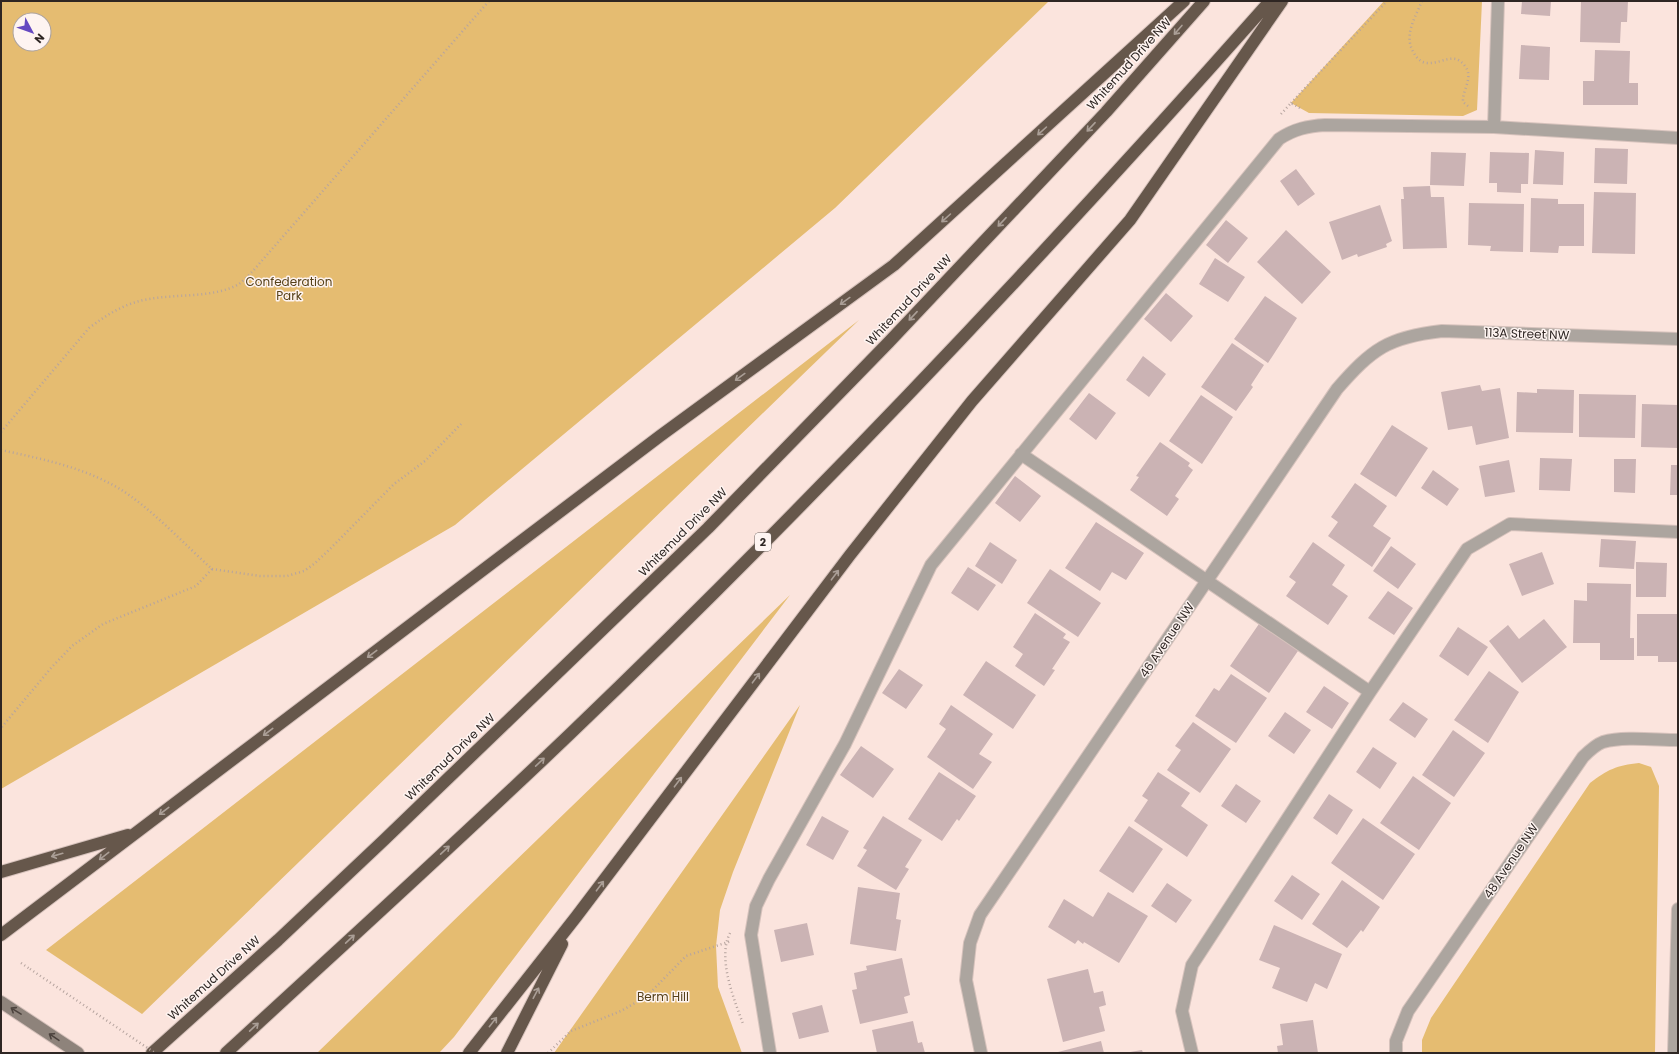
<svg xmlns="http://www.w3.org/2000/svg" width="1679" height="1054" font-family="Poppins,sans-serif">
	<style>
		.green { fill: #e5bc71; fill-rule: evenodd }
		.building { fill: #cbb3b4 }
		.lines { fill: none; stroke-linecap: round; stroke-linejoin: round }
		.lane-casing { stroke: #d6c2bc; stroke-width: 14 }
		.street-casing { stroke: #d6c2bc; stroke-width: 14 }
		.secondary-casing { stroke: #d6c2bc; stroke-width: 14 }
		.highway-casing { stroke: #d6c2bc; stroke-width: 14 }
		.path { stroke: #b6a49f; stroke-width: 2.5; stroke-dasharray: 1 3; stroke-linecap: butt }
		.lane { stroke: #aca59f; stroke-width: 12 }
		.street { stroke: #aca59f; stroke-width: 12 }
		.secondary { stroke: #8e837b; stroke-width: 12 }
		.highway { stroke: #66574b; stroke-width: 12 }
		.path-bridge { stroke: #b6a49f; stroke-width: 2.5; stroke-dasharray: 1 3; stroke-linecap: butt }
		.oneway { stroke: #aa9e96 }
		.oneway2 { stroke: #4b423d }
		.labels { text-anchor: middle; stroke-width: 3; stroke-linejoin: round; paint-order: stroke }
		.shield { fill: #fef4f1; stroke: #6c6461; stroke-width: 1 }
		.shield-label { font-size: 11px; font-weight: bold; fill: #2e2623 }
		.street-label { font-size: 12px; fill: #2e2623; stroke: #fef4f1 }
		.park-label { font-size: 12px; fill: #564119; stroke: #fef4f1 }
	</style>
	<rect width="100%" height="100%" fill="#fbe4dd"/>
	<!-- green -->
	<path class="green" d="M1,1h1048l-214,207 -380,317 -454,264zM20,20h24v24h-24z
		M1384,1h98l-5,109 -14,6 -154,-3 -18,-10z
		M859,320l-717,694 -96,-64z
		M790,595l-336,442 -15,16h-122z
		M800,705l-67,167 -13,38 -4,36 2,41 24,66h-188z
		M1639,763l12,4 8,19 -4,267h-233v-13l9,-22 159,-235c17,-13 27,-18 49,-20z"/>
	<!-- building -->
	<path class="building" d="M1522,1h29l-1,15 -29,-2z
		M1581,1h47l-1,21h-6l-1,21 -40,-1z
		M1521,45l29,2 -1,33 -30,-1z
		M1595,50l35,1 -1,32h9v22h-55v-24h11z
		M1595,148l33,1 -1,35 -33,-1z
		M1535,150l29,2 -1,33 -30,-1z
		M1431,152l35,1 -2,33 -34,-1z
		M1490,152l39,1 -1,31h-7v9l-24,-1v-9h-8z
		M1296,169l19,25 -17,12 -18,-25z
		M1430,186l1,11h13l3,51 -44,1 -2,-50h3l-1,-12z
		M1594,192l42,1 -1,61 -43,-1z
		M1531,198l27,1v5h26v42h-25l-1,7 -28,-1z
		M1469,203l55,1 -1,48 -33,-1 1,-5 -23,-1z
		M1380,205l12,36 -6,3 1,3 -29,10 -1,-3 -15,6 -13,-38z
		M1226,220l22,18 -20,25 -22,-18z
		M1286,230l45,42 -29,32 -45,-42z
		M1215,258l30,19 -17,25 -29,-18z
		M1166,293l27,23 -22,26 -27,-23z
		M1265,296l32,22 -29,45 -34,-24z
		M1232,343l32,22 -13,20 2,2 -17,24 -35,-24z
		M1143,356l23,18 -17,23 -23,-17z
		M1480,385l2,6 18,-3 9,50 -33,7 -4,-19 -24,4 -7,-38z
		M1537,389l37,1 -1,43 -57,-1 1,-40 20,1z
		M1089,393l27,20 -20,27 -27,-21z
		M1579,394l57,1 -1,43 -56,-1z
		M1201,395l32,22 -31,47 -33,-23z
		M1642,404l36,1v43l-37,-1z
		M1392,425l36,23 -32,49 -36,-23z
		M1160,442l30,21 -2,3 5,4 -18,26 4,3 -12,17 -37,-26 9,-13 -3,-1z
		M1540,458l32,1 -2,32 -31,-1z
		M1614,459h22l-1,34 -21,-1z
		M1509,460l6,32 -30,5 -6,-31z
		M1671,465h7v30h-8z
		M1433,470l26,19 -12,17 -26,-18z
		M1015,476l26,20 -21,26 -25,-19z
		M1355,483l32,23 -14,20 18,12 -19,29 -44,-31 10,-14 -7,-5z
		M1096,522l48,31 -18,27 -14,-8 -12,19 -35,-23z
		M1601,539l35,2 -2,28 -35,-2z
		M990,542l27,18 -15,24 -27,-18z
		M1313,542l32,23 -13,20 16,11 -20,29 -42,-29 10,-14 -7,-5z
		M1391,546l25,18 -18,25 -25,-18z
		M1542,552l12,32 -32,12 -13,-32z
		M1636,562l31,1 -1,34h-30z
		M968,567l28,18 -18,26 -27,-18z
		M1050,569l51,34 -23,34 -51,-34z
		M1587,583l44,1 -1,54h4v22h-34v-17h-27l1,-43 13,1z
		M1388,591l25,17 -19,27 -26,-17z
		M1035,613l31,21 -3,4 7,4 -18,27 3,1 -11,16 -29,-20 8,-12 -10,-7z
		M1637,614h41v48h-20v-6h-21z
		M1544,619l23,28 -45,36 -33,-42 19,-16 11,14z
		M1261,621l39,27 -31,45 -39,-27z
		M1458,627l30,20 -20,29 -29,-20z
		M986,661l50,34 -23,34 -50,-34z
		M899,669l24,16 -17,24 -24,-16z
		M1489,671l30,21 -31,51 -34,-23z
		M1231,674l36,24 -31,45 -41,-27 19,-28 5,3z
		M1324,686l25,17 -17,26 -26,-17z
		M1403,702l25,17 -13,19 -26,-18z
		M951,705l42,29 -14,20 13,8 -19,27 -46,-32 19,-28 -7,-5z
		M1285,712l26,18 -17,24 -26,-18z
		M1193,722l38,27 -31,44 -33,-23 14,-20 -6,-4z
		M1453,730l32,23 -31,44 -32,-22z
		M861,746l33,23 -21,29 -33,-23z
		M1373,747l24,16 -17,26 -24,-17z
		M939,772l37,24 -17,25 -2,-2 -15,22 -34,-22z
		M1158,772l32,21 -9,13 27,19 -21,32 -53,-36 14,-21 -6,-4z
		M1413,776l38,27 -32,47 -39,-27z
		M1236,784l25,17 -15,22 -25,-17z
		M1329,794l24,16 -16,25 -24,-17z
		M822,816l27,15 -16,29 -27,-15z
		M883,816l39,24 -17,27 4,2 -13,21 -39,-24 10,-16 -4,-2z
		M1363,818l52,36 -32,46 -52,-37z
		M1129,826l34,23 -30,44 -34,-22z
		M1292,875l28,19 -18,26 -28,-19z
		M1342,880l38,27 -17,25 -2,-2 -14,18 -35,-24z
		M1167,883l25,17 -16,23 -25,-17z
		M858,887l42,6 -4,26 5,1 -5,31 -46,-7z
		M1108,892l40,24 -29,47 -35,-21 -1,2 -5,-4 -3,4 -27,-17 16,-28 29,18z
		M807,923l7,32 -33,7 -7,-32z
		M1274,925l68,29 -15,35 -12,-6 -8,19 -35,-14 8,-20 -21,-8z
		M902,958l8,37 -6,2 4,16 -48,11 -8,-34 5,-1 -3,-16 13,-3 -1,-4z
		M1088,969l6,24 9,-2 3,14 -7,2 6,24 -42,11 -16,-63z
		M822,1005l7,27 -30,7 -7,-26z
		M1313,1020l5,33h-40l-1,-7 6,-1 -3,-21z
		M913,1021l5,22 4,-1 3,11h-48l-5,-23z
		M1101,1041l3,12h-45l-1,-1z
		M1142,1050l1,3h-12l-1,-1z"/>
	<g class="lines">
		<!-- lane casing -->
		<g class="lane-casing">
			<path id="lane" d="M1494,127l4,-126
				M1021,454l349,238
				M770,1053l-19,-118 5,-29 13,-27 76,-135 86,-179 348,-426c15,-10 29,-13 46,-14l169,2 184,11
				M1192,1053l-10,-42 10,-46 178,-273 97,-143 43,-25 168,8"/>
		</g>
		<!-- street casing -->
		<g class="street-casing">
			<path id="street" d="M981,1053l-15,-73 4,-37 10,-28 357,-526c35,-40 51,-52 105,-58l236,8
				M1396,1053v-12l12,-30 175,-254c6,-6 12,-12 20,-15 21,-6 53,-2 75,-2
				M1674,1053l4,-144"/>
		</g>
		<!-- secondary casing -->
		<g class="secondary-casing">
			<path id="secondary" d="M1,1002l77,51"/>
		</g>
		<!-- highway casing -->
		<g class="highway-casing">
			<path id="highway" d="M1,872l127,-37
				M1,935l659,-499 234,-171 290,-264
				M152,1053l126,-113 106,-100 324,-312 181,-186 217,-230 98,-111
				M226,1053c115,-106 231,-211 344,-319 244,-234 476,-480 700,-733
				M469,1053l107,-136 274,-362 122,-154 158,-181 152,-219
				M507,1053l55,-109"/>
		</g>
		<!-- path -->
		<path class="path" d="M1422,1c-7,17 -19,35 -8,52 3,6 8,10 14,10 14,1 26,-12 37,3 9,12 -3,24 -2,36l5,4
			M1291,103l96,-102
			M1281,114l10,-11 9,5
			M1,432l88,-104c19,-14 36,-25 60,-29 27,-5 66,-1 90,-15 4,-3 9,-8 13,-12l237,-271
			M1,450c41,9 82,17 119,39 32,20 64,55 92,80l-16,17 -93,38 -31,22 -21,22 -50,60
			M212,569l48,7h27l17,-5 10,-7 18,-17 62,-63 31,-23 36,-37
			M730,933c-13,25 4,66 13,91
			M21,963l9,6
			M548,1053l23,-22 50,-20 26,-15 39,-40 45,-15"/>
		<!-- lane -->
		<use href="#lane" class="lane"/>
		<!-- street -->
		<use href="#street" class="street"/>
		<!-- secondary -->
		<use href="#secondary" class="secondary"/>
		<!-- highway -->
		<use href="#highway" class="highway"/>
		<!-- path-bridge -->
		<path class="path-bridge" d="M30,969l125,84"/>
	</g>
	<!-- one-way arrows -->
	<defs><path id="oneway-shaft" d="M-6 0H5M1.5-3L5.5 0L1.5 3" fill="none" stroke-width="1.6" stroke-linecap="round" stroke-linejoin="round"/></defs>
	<g class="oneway">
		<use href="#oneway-shaft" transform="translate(1178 30) rotate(131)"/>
		<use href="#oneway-shaft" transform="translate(1091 127) rotate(133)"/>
		<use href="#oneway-shaft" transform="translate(1042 131) rotate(138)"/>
		<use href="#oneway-shaft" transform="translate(946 218) rotate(138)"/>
		<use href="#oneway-shaft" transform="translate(1002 222) rotate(133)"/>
		<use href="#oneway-shaft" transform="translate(845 301) rotate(144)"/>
		<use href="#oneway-shaft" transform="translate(913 316) rotate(133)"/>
		<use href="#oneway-shaft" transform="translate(740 377) rotate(144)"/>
		<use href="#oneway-shaft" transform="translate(835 575) rotate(-53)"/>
		<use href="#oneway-shaft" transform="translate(372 654) rotate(143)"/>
		<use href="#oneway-shaft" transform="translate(756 678) rotate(-53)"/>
		<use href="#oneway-shaft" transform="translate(268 732) rotate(143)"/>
		<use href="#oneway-shaft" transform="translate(540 762) rotate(-43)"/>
		<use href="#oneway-shaft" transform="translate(678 782) rotate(-53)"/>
		<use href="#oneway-shaft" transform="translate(164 811) rotate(143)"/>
		<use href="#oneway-shaft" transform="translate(445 850) rotate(-43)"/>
		<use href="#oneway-shaft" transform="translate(57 855) rotate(164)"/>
		<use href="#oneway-shaft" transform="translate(104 856) rotate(142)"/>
		<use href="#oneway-shaft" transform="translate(600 886) rotate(-53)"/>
		<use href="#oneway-shaft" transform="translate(350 939) rotate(-43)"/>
		<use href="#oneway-shaft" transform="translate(536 993) rotate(-62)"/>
		<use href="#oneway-shaft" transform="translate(493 1022) rotate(-52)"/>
		<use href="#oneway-shaft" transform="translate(254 1027) rotate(-43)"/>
	</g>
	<g class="oneway2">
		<use href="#oneway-shaft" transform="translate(16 1011) rotate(-148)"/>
		<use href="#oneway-shaft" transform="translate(54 1037) rotate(-146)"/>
	</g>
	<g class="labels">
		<!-- shield labels -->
		<rect class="shield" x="755" y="533" width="16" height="18" rx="3"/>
		<g class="shield-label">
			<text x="763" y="546">2</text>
		</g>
		<!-- street labels -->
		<g class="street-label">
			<text transform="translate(1129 64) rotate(-48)" y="4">Whitemud Drive NW</text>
			<text transform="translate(909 300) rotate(-47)" y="4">Whitemud Drive NW</text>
			<text transform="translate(1527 334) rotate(2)" y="4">113A Street NW</text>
			<text transform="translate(683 532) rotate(-45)" y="4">Whitemud Drive NW</text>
			<text transform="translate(1167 640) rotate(-56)" y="4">46 Avenue NW</text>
			<text transform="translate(450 757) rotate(-44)" y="4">Whitemud Drive NW</text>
			<text transform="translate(1511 861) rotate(-56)" y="4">48 Avenue NW</text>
			<text transform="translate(214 978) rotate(-42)" y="4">Whitemud Drive NW</text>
		</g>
		<!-- park labels -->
		<g class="park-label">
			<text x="289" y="286">Confederation<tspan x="289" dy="14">Park</tspan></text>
			<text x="663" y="1001">Berm Hill</text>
		</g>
	</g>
	<!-- border -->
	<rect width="1679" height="1054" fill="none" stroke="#2e2623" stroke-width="4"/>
	<!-- north arrow -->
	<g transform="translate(32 32) rotate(131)"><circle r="19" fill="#fef4f1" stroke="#aba29f"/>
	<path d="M0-3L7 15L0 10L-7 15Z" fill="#6549c1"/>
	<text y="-6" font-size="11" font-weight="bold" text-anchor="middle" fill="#2e2623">N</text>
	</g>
</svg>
